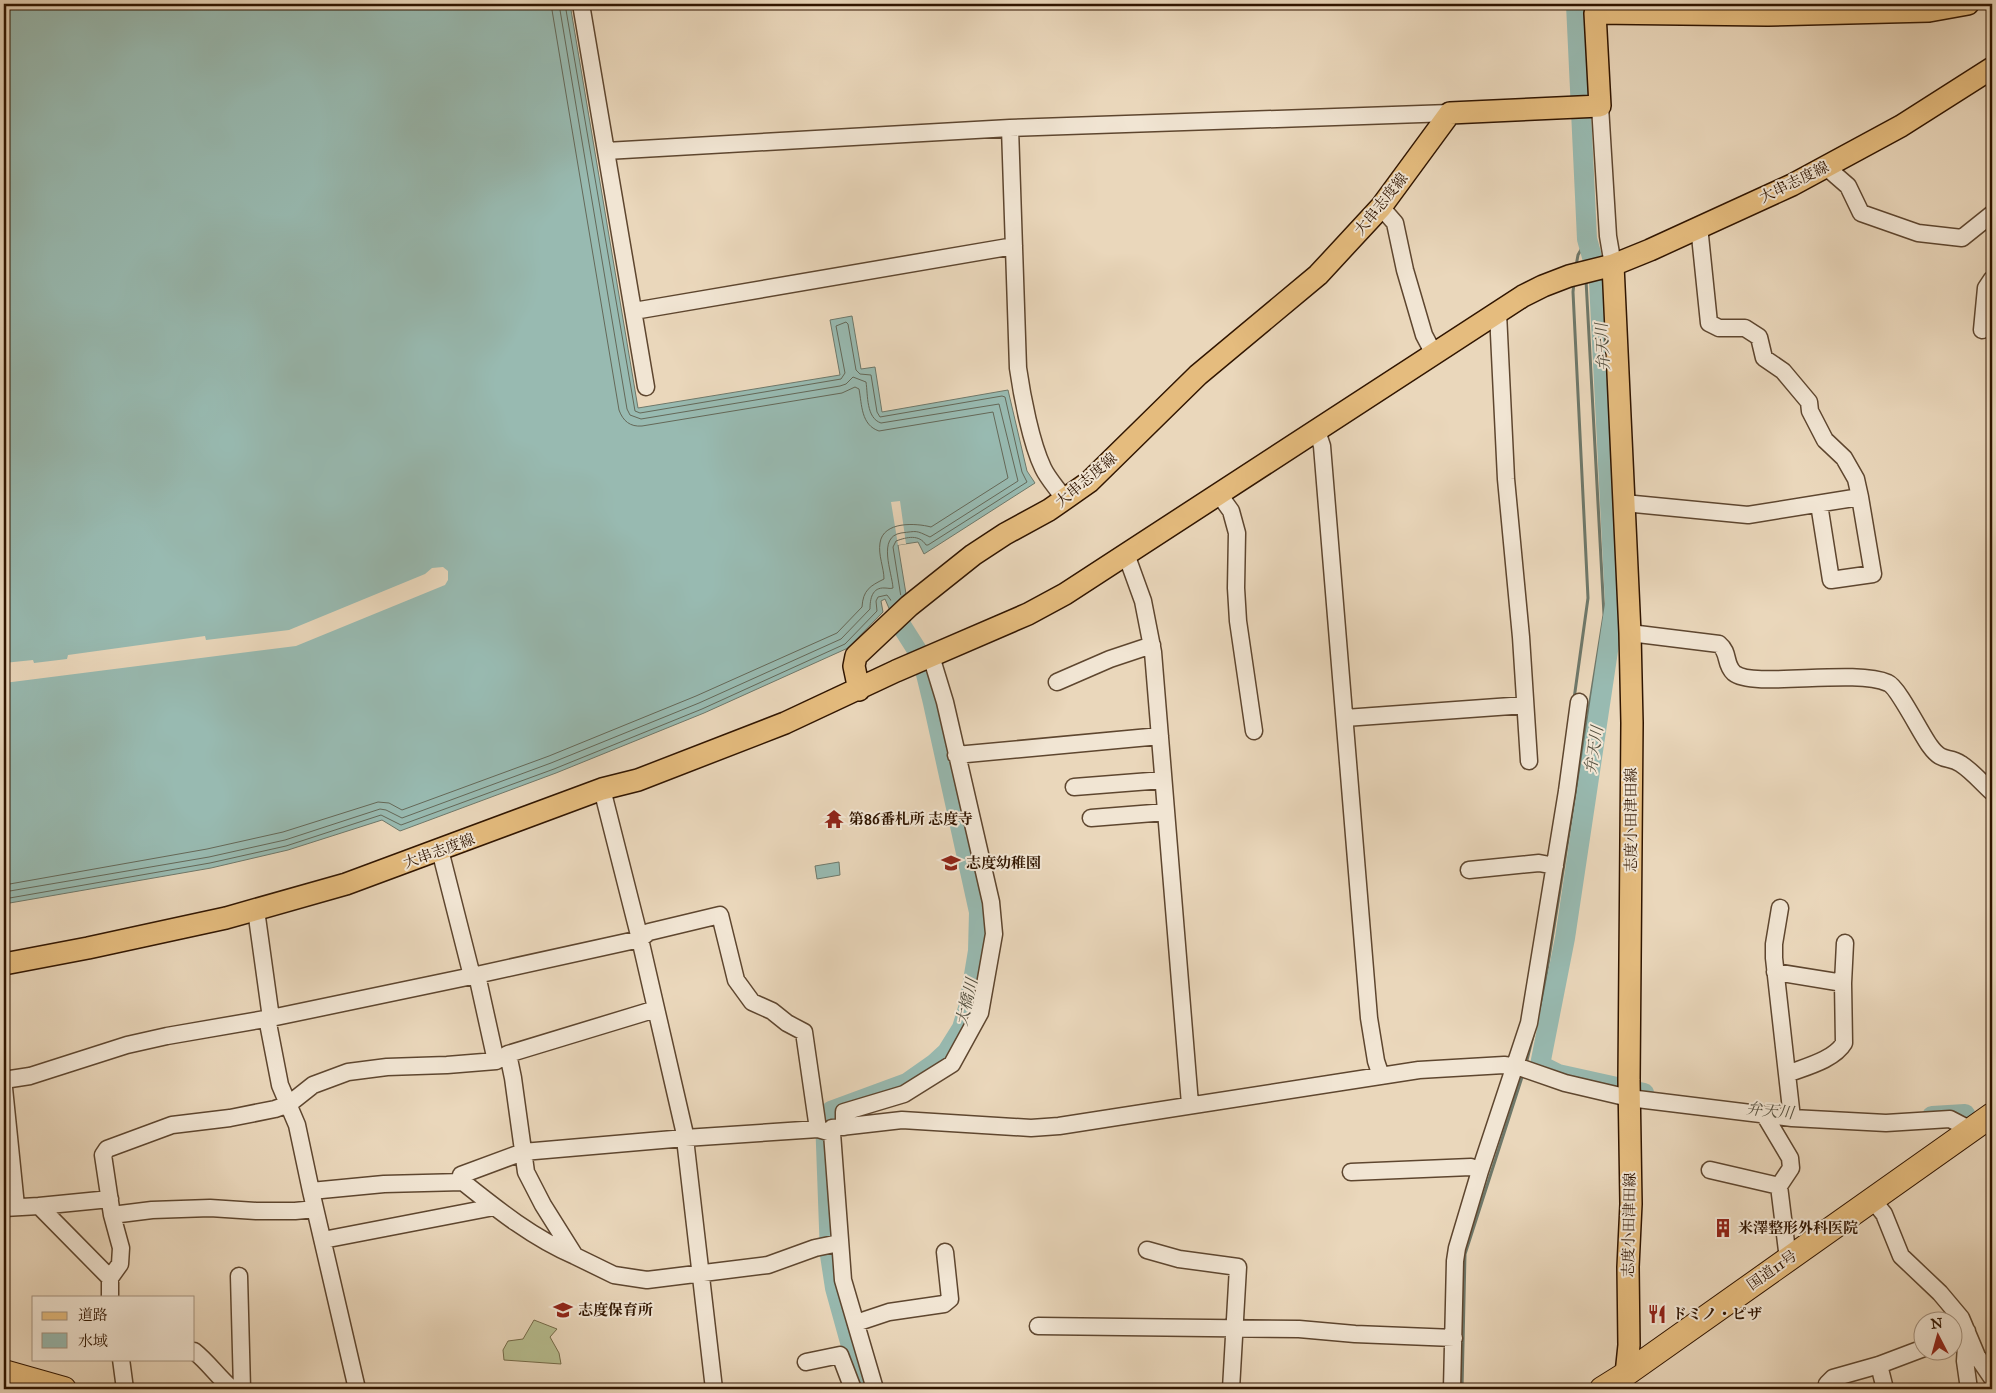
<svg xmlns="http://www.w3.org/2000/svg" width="1996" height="1393" font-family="'IM FELL Great Primer','Noto Serif JP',serif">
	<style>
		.green { fill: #b7be90; stroke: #746a48 }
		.water { fill: #98bab1; stroke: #6e786a }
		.pier { fill: #ead7bb }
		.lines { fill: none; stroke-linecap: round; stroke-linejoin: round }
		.shore { stroke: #646858; stroke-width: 1 }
		.stream { stroke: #6e786a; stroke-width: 3 }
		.river { stroke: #98bab1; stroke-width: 20 }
		.minor-casing { stroke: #5e462f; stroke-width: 19 }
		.major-casing { stroke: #301500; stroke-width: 24 }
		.highway-casing { stroke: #301500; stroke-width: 26 }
		.minor { stroke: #f1e5d3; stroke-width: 16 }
		.major { stroke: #e5bc7e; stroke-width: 21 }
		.highway { stroke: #e5bc7e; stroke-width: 24 }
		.labels { text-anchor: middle; stroke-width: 4; stroke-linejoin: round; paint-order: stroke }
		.street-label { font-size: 15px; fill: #301500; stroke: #f1e5d3 }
		.poi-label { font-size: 15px; font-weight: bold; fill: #301500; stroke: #f1e5d3; text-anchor: start }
		.water-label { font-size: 16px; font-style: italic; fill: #544f3e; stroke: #f1e5d3 }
	</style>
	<rect width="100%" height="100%" fill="#ead7bb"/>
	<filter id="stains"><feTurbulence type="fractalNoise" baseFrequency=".004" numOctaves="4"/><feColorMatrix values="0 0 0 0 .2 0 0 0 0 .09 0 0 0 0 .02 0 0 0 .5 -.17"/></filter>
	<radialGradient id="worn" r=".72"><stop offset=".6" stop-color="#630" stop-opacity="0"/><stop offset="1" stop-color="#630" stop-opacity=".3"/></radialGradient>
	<!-- green -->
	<path class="green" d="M534,1320l23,9 -7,8 9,16 2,11 -57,-4 -1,-10 5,-9 15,-2z"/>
	<!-- water -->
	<path class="water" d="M4,4h566l68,404 202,-33 -10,-55 22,-4 9,53 14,-2 7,45 126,-22 19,81 8,12 -111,71 -6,-12 -20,3 9,55 -16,13 -6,-14 -4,2 2,11 -35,36 -144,65 -148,60 -156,58 -18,-11 -94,30 -77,18 -207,36z
		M839,862l1,13 -23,4 -2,-13z"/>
	<!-- pier -->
	<path class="pier" d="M900,501l6,43 -8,1 -7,-43z
		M443,567l5,4v9l-3,5 -149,61 -292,37v-20l29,-3 1,3 33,-4 1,-4 137,-19 1,4 83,-10 136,-56 7,-6z"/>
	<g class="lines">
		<!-- shore -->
		<path class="shore" d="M565,4l70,407 5,2 201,-34 4,-6 -9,-47 10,-4 2,2 8,46 4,4 11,1 6,37 3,5 122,-21 3,1 17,75 5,10 -99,63h-2c-7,-11 -19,-8 -30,-4l-3,6 8,50
			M4,885l203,-36 76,-17 95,-30 11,1 13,7 147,-54 147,-60 141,-63 25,-26c1,-17 8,-21 22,-28 0,-11 -6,-24 -4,-36 3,-22 36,-20 51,-16l77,-49 -15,-66 -114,19c-18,-6 -17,-26 -20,-42l-4,-2 -13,6 -200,33c-12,1 -19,-5 -23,-16l-68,-406
			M4,892l205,-35 76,-17 95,-31 6,1 16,8 149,-55 148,-60 142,-64 29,-30c0,-10 2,-22 15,-21 3,0 5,1 8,0 -1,-16 -16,-51 8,-55 17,-2 14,-3 29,4l88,-56 -19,-77 -118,19c-15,-5 -13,-28 -15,-41l-13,-5 -7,7 -6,2 -199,33 -11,-4 -3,-6 -68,-405
			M4,899l206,-36 76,-17 95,-31 20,10 153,-56 148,-60 143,-65 32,-33 -1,-10 2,-4 9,-2 6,8 5,-3"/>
		<!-- stream -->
		<path class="stream" d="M1587,264v-24
			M1576,266l2,-11 9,-16
			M1574,282l-1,10 15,306 -14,101
			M1538,1015l5,-20 61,-380 -18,-335
			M1526,1064l7,-28
			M1462,1389l3,-135 58,-180"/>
		<!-- river -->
		<path class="river" d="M1576,4l11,235 12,43 16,322 -50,334 -25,127 18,9 86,19
			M1932,1116l33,-2
			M863,1389l-28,-101 -5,-33 -5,-137 6,-7 76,-28 27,-19 13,-12 15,-24 7,-23 9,-54 1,-39 -46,-209 -11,-45 -21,-33 -1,-20"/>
		<!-- minor casing -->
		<g class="minor-casing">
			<path id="minor" d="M581,4l65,383
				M1600,106l8,130 5,29
				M1010,128l8,240c4,28 13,75 25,100 5,11 15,21 22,32
				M606,151l404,-23 440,-15
				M1825,166l23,20 13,27 57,20 44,5 30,-24
				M1381,207l14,16 10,47 19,65 10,19
				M634,311l380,-65
				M1498,313l8,166 15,158 8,124
				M1982,330l4,-42 6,-9
				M1314,431l5,6 3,9 47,572 7,43 5,15
				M1218,493l13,18 6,22 -1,55 2,33 16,110
				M1624,503l124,12 112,-18 -4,-18 -12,-21 -19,-18 -15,-29 -1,-9 -26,-31 -19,-13 -5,-21 -14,-9h-26l-10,-5 -10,-97
				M1819,504l12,76 42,-6 -13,-77
				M1126,554l17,47 10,51 37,452
				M1630,633l89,11c11,9 5,20 15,29 19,16 120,-5 154,10 10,4 33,51 42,63 13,18 18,9 31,18 11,7 21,19 31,28
				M1057,682l53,-23 42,-14
				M1345,718l180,-13
				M956,755l204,-19
				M1074,787l89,-7
				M602,789l38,150 44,191 30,259
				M1091,818l75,-6
				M440,850l32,126
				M1469,870l70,-7 16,3
				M1780,908l-6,36v14l13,116
				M256,910l15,108
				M1775,972l68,11 2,-40
				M477,975l19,86
				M267,1018l13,67 17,40 14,66 46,198
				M508,1054l148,-45
				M4,1080l26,-4 97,-31 40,-9 104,-18 201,-42 168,-37 9,-7 71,-17 16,65 16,22 20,9 15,12 17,9 14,97
				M4,1088l12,118
				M1765,1116l25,42 1,10 -12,18
				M1792,1118l-5,-44c18,-7 47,-14 57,-31l-1,-60
				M844,1127v-15l60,-18 48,-30 28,-51 14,-79 -3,-32 -46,-200 -14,-46
				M832,1133l11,147 32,109
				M1710,1170l69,16 9,73
				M1351,1172l120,-5 9,4
				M463,1182c35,28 70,56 112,74
				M311,1191l73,-7 79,-2 -2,-7 62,-23 162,-14 133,-9 14,4v-5l70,-8 129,8 28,-2 360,-56 85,-5 15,2 46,16 64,15 163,20 94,5 64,-4 21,11
				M1872,1199l12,15 17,42 39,37 21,25 16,38 15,22
				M39,1206l71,-7
				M4,1208l35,-2 71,72
				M112,1215l40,-5 58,-2 46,3h39l20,-2
				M323,1240l171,-33
				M1147,1250l32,9 59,8 -7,122
				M239,1276l3,113
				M110,1297v-19l10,-14 1,-16 -9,-33 -9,-60 4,-6 65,-24 58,-7 45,-9 14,-5 24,-19 35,-13 39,-5 60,-2 49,-4 12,-7 5,24 13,94 17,33 32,51 39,19 33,5 121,-15 47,-17 24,-5
				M856,1323l33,-11 55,-8 6,-5 -5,-47
				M1038,1326l261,3 56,5 99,4
				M1954,1337l13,-6 -2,30 4,28
				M194,1351c14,11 24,26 38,38
				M121,1359l4,30
				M806,1362l34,-7 13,34
				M1879,1365l6,24
				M1452,1389l3,-128 2,-13 23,-77 49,-148 38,-232 12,-89
				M1829,1389l-2,-5 6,-6 46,-13 45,-17"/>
		</g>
		<!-- major casing -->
		<g class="major-casing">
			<path id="major" d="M1613,265l17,368 2,90 -3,357 2,124 -3,63 1,78 -3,29 -5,12
				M859,690l-5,-24 2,-10 53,-50 64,-51 32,-21 44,-24 40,-28 109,-107 120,-100 63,-68 69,-94 150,-7 -5,-93 173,2 161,-4 39,-7
				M4,964l84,-16 138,-30 120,-34 256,-95 36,-9 147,-57 111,-52 132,-57 37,-20 458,-298 20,-10 26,-10 44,-11 37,-15 142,-65 109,-59 91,-58"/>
		</g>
		<!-- highway casing -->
		<g class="highway-casing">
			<path id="highway" d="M4,1372l60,17
				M1602,1389l24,-15 366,-259"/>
		</g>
		<!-- minor -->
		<use href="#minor" class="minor"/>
		<!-- major -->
		<use href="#major" class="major"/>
		<!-- highway -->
		<use href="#highway" class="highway"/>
	</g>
	<!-- icons -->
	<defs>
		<g id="temple-bare" transform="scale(1.5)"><path d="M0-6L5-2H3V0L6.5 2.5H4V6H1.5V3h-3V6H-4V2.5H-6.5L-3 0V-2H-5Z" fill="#8f2418" stroke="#f1e5d3" stroke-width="2.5" paint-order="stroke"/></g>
		<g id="school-bare" transform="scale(1.5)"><path d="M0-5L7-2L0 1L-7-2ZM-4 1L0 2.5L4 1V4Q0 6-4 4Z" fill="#8f2418" stroke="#f1e5d3" stroke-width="2.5" paint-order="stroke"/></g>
		<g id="building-bare" transform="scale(1.5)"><path d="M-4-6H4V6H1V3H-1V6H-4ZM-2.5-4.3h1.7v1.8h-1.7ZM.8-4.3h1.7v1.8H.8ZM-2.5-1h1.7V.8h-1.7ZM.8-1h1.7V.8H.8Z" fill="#8f2418" stroke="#f1e5d3" stroke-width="2.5" paint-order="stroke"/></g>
		<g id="restaurant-bare" transform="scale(1.5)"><path d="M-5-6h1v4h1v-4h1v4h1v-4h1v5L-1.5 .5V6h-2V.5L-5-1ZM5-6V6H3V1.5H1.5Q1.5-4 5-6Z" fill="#8f2418" stroke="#f1e5d3" stroke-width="2.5" paint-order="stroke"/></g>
	</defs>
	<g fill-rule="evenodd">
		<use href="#temple-bare" x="834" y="819"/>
		<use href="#school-bare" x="951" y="863"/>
		<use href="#building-bare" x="1723" y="1228"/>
		<use href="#school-bare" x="563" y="1310"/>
		<use href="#restaurant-bare" x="1657" y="1314"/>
	</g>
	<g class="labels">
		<!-- street labels -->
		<g class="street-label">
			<text transform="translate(1794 182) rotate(-26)" y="5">大串志度線</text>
			<text transform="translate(1381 204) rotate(-51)" y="5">大串志度線</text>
			<text transform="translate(1086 480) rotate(-40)" y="5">大串志度線</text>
			<text transform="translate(1631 820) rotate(-90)" y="5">志度小田津田線</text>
			<text transform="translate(439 851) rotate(-20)" y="5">大串志度線</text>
			<text transform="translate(1629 1225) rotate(-89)" y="5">志度小田津田線</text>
			<text transform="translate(1772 1270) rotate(-35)" y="5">国道11号</text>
		</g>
		<!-- poi labels -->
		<g class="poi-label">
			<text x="849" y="824">第86番札所 志度寺</text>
			<text x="966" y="868">志度幼稚園</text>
			<text x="1738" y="1233">米澤整形外科医院</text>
			<text x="578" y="1315">志度保育所</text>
			<text x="1672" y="1319">ドミノ・ピザ</text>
		</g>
		<!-- water labels -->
		<g class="water-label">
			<text transform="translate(1602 347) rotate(-93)" y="6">弁天川</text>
			<text transform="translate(1593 750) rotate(-81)" y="6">弁天川</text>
			<text transform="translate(966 1002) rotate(-77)" y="6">大橋川</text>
			<text transform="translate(1770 1110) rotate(6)" y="6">弁天川</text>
		</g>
	</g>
	<!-- margin -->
	<rect width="1996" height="1393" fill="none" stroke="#ead7bb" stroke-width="20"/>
	<rect x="5" y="5" width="1986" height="1383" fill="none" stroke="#301500" stroke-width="2.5"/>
	<rect x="10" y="10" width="1976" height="1373" fill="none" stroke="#301500"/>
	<!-- legend -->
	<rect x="32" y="1296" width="162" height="65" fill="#f1e5d3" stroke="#a4927f"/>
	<rect x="42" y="1312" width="25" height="8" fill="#e5bc7e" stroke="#a4927f"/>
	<text x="78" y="1320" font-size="15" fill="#301500">道路</text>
	<rect x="42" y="1333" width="25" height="15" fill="#98bab1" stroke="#a4927f"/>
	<text x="78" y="1346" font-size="15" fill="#301500">水域</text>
	<!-- north arrow -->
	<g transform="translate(1938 1336) rotate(354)"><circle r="24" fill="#f1e5d3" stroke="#a4927f"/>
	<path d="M0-4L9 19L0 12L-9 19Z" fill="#8f2418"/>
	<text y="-8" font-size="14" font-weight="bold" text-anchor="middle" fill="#301500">N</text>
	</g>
	<rect width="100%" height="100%" filter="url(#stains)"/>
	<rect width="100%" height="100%" fill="url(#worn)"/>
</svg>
